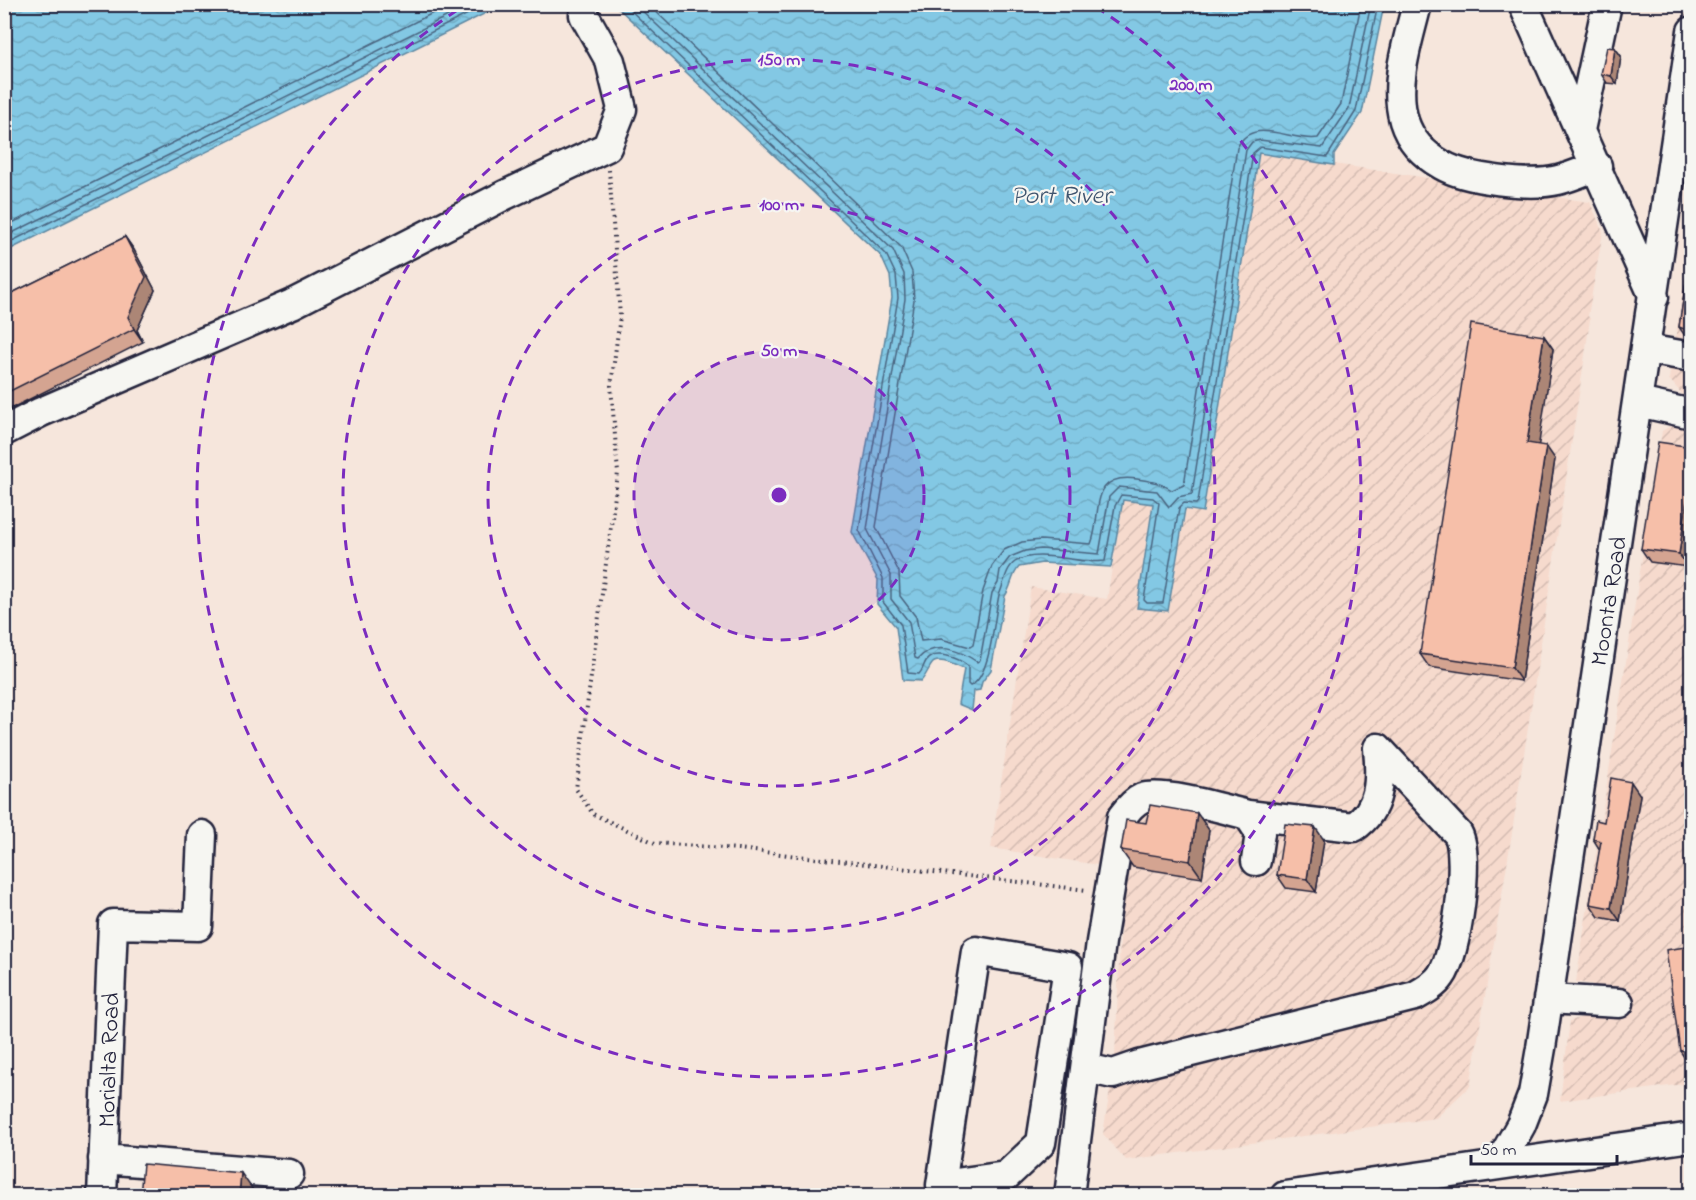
<svg xmlns="http://www.w3.org/2000/svg" width="1696" height="1200" font-family="'Indie Flower',sans-serif">
	<style>
		.industrial { fill: url(#industrial-furrows) }
		.water { fill: url(#water-waves); stroke: #5c86a0; stroke-width: 1.5 }
		.lines { fill: none; stroke-linecap: round; stroke-linejoin: round }
		.shore { stroke: #49647f; stroke-width: 1.5 }
		.minor-casing { stroke: #22223b; stroke-width: 33 }
		.path { stroke: #22223b; stroke-width: 4; stroke-dasharray: 1.5 4.5; stroke-linecap: butt }
		.minor { stroke: #f6f6f2; stroke-width: 28 }
		.wall { fill: #d4a491; stroke: #22223b; stroke-width: 1.5 }
		.shaded-wall { fill: #ac8676; stroke: #22223b; stroke-width: 1.5 }
		.building { fill: #f6bfa9; stroke: #22223b; stroke-width: 1.5 }
		.ring { fill: none; stroke: #7b2cbf; stroke-width: 3; stroke-dasharray: 10 8 }
		.labels { text-anchor: middle; stroke-width: 4.5; stroke-linejoin: round; paint-order: stroke }
		.street-label { font-size: 24px; fill: #22223b; stroke: #f6f6f2 }
		.water-label { font-size: 26px; font-style: italic; fill: #3f546e; stroke: #f6f6f2 }
		.centre { fill: #7b2cbf; stroke: #f6f6f2; stroke-width: 3 }
		.ring-label { font-size: 18px; text-anchor: middle; font-weight: bold; fill: #7b2cbf; stroke: #f6f6f2; stroke-width: 4.5; stroke-linejoin: round; paint-order: stroke }
	</style>
	<defs>
		<pattern id="industrial-furrows" width="10" height="10" patternUnits="userSpaceOnUse" patternTransform="scale(1.5)"><rect width="10" height="10" fill="#f6dacd"/><path d="M-1 1l2-2M0 10L10 0M9 11l2-2" fill="none" stroke="#d3bbb1"/></pattern>
		<pattern id="water-waves" width="16" height="10" patternUnits="userSpaceOnUse" patternTransform="scale(1.5)"><rect width="16" height="10" fill="#83c8e4"/><path d="M0 5q4-4 8 0t8 0" fill="none" stroke="#71acc4"/></pattern>
	</defs>
	<rect width="100%" height="100%" fill="#f6e6dc"/>
	<filter id="ink" filterUnits="userSpaceOnUse"><feTurbulence type="fractalNoise" baseFrequency=".0167" numOctaves="2"/><feDisplacementMap in="SourceGraphic" scale="12" xChannelSelector="R" yChannelSelector="G"/><feConvolveMatrix kernelMatrix="1 2 1 2 8 2 1 2 1" color-interpolation-filters="sRGB"/></filter>
	<g filter="url(#ink)">
		<!-- industrial -->
		<path class="industrial" d="M1259,153l331,49 13,30 -15,84 2,3 -5,36 -76,497 -39,234 -34,32 -310,42 -23,-26 12,-76 8,-189 -132,-21 40,-261 76,12 16,-99 30,4 -16,103 31,4 17,-103 18,4z
			M1691,238v845l-131,18 10,-80 16,-5 6,-32 -16,-2 86,-551 16,-10 4,-27 -13,-15z"/>
		<!-- water -->
		<path class="water" d="M5,4h497v1l-497,247z
			M615,5h769l-22,108 -28,42v10l-75,-12 -56,359 -18,-3 -17,102 -31,-3 16,-104 -30,-4 -12,67 -69,-4 -23,4c-8,9 -7,19 -14,29l-14,74 -9,12 -2,8 -6,1 -2,19 -14,-6 6,-35c-8,-3 -26,-13 -32,-5 -4,5 -6,12 -11,17l-18,-1 -7,-53 -19,-23 1,-24 -26,-48 40,-234 -2,-22 -9,-20z"/>
		<g class="lines">
			<!-- shore -->
			<path class="shore" d="M624,4l262,250 10,21 2,23 -39,232 24,48v24l18,23 7,48 11,1c4,-4 4,-8 7,-13 9,-13 34,-2 42,5v18l2,2c21,-8 24,-69 29,-91 5,-10 6,-26 16,-33 22,-15 66,3 90,-1l10,-55 6,-11 32,3 6,5 -15,97 3,3h16l16,-95 5,-5 12,1 2,-2 55,-349 7,-6 67,10 29,-46 22,-107
				M635,4l258,246 11,24 1,25 -38,230 24,46v24l18,23 6,36 3,1c16,-19 42,-9 59,3l3,-2 12,-67 6,-10 2,-13 10,-13 15,-6 16,-2 58,5 10,-57 10,-10 38,4 12,16 9,-10 14,-3 54,-344 6,-8 8,-2 62,8 27,-40 22,-104
				M648,4l253,243 11,25 2,28 -38,227 23,45 1,24 16,21 5,24 20,-2 29,8 3,-2 10,-54 9,-25 12,-16 18,-8 19,-2 50,4c12,-29 -4,-72 46,-65 13,2 23,3 35,11l12,-5 53,-337c15,-34 56,-5 81,-10l23,-34 20,-100
				M4,227l447,-223
				M4,237l468,-233
				M4,245l484,-241"/>
			<!-- minor casing -->
			<g class="minor-casing">
				<path id="minor" d="M1417,4c-9,38 -24,78 -13,117 6,19 20,34 38,44 24,14 88,22 116,15 13,-3 26,-9 39,-14
					M1523,4l131,293
					M1580,130l27,-126
					M1646,349l46,8
					M1638,402l54,12
					M4,431l37,-19 251,-108 213,-109 102,-48 15,-38 -12,-48 -26,-46
					M1248,815l106,12c27,-18 27,-48 24,-79
					M976,951l92,16 -27,176 -35,33 -65,9z
					M1548,999l71,4
					M1086,1068l27,6 26,-9 276,-69c9,-5 20,-11 26,-20 16,-21 29,-119 17,-142l-80,-86
					M103,1159l186,15
					M1499,1164l22,-39 12,-31 8,-46 151,-1017
					M102,1196l11,-272 85,2 4,-91
					M1069,1196l32,-254 21,-125c5,-7 11,-15 20,-19 21,-7 82,11 106,17l12,18 -4,28
					M1285,1196l407,-59"/>
			</g>
			<!-- path -->
			<path class="path" d="M609,170l11,146 -9,70 7,87 -42,316 17,25 62,29 83,6 349,41"/>
			<!-- minor -->
			<use href="#minor" class="minor"/>
		</g>
		<!-- wall -->
		<path class="wall" d="M1615,48l6,8 -4,28 -10,-1 -6,-9z
			M125,237l9,13 21,40 -18,40 6,12 -139,70v-115z
			M1692,242v99l-4,-1 -9,-13z
			M1544,336l9,13 -15,96 17,14 -34,222 -92,-14 -9,-13z
			M1692,447v96l-4,24 -38,-5 -9,-13z
			M1640,795l-20,126 -21,-4 -9,-13 10,-54 -7,-11 11,-17z
			M1146,823l63,7 -7,48 -69,-11 -12,-17z
			M1324,840l-8,52 -30,-4 -9,-13z
			M1692,946v117l-3,1 -9,-13z"/>
		<!-- shaded-wall -->
		<path class="shaded-wall" d="M1615,48l6,8 -4,28 -6,-8z
			M125,237l9,13 21,40 -18,40 6,12 -9,-13 -6,-12z
			M1544,336l9,13 -16,107 -10,-13z
			M1546,446l9,13 -34,222 -9,-13z
			M1692,466v77l-4,24 -9,-13z
			M1631,782l9,13 -20,126 -9,-13z
			M1197,813l12,17 -7,48 -12,-17z
			M1315,827l9,13 -8,52 -9,-13z
			M241,1173l12,17v6h-14z"/>
		<!-- building -->
		<path class="building" d="M1607,47l8,1 -4,28 -10,-2z
			M125,237l21,40 -18,40 6,12 -130,65v-97z
			M1692,242v90l-13,-5z
			M1471,324l73,12 -17,107 19,3 -34,222 -92,-14z
			M1658,442l34,5v19l-13,88 -38,-5z
			M1611,778l20,4 -20,126 -21,-4 11,-63 -8,-2 3,-19 8,2z
			M1150,805l47,8 -7,48 -69,-11 5,-30 20,3z
			M1285,824l30,3 -8,52 -30,-4z
			M1692,946v103l-12,2 -14,-101z
			M143,1164l98,9 -2,23h-99z"/>
	</g>
	<!-- distance rings -->
	<circle cx="779" cy="495" r="145" fill="#7b2cbf" fill-opacity=".12"/>
	<g class="ring">
		<circle cx="779" cy="495" r="145"/>
		<circle cx="779" cy="495" r="291"/>
		<circle cx="779" cy="495" r="436"/>
		<path d="M1096 7A582 582 0 1 1 462 7"/>
	</g>
	<g class="labels">
		<!-- street labels -->
		<g class="street-label">
			<text transform="translate(1608 601) rotate(-81)" y="8">Moonta Road</text>
			<text transform="translate(108 1060) rotate(-88)" y="8">Morialta Road</text>
		</g>
		<!-- water labels -->
		<g class="water-label">
			<text x="1061" y="203">Port River</text>
		</g>
	</g>
	<circle cx="779" cy="495" r="9" class="centre"/>
	<g class="ring-label">
		<text x="779" y="65">150 m</text>
		<text x="1191" y="90">200 m</text>
		<text x="779" y="210">100 m</text>
		<text x="779" y="356">50 m</text>
	</g>
	<!-- margin -->
	<rect width="1696" height="1200" fill="none" stroke="#f6f6f2" stroke-width="24"/>
	<rect x="12" y="12" width="1672" height="1176" fill="none" stroke="#22223b" stroke-width="2" filter="url(#ink)"/>
	<!-- scale -->
	<path d="M1471 1155v9h146v-9" fill="none" stroke="#22223b" stroke-width="3"/>
	<text x="1480" y="1155" font-size="18" fill="#22223b" stroke="#f6f6f2" stroke-width="4.5" paint-order="stroke">50 m</text>
</svg>
